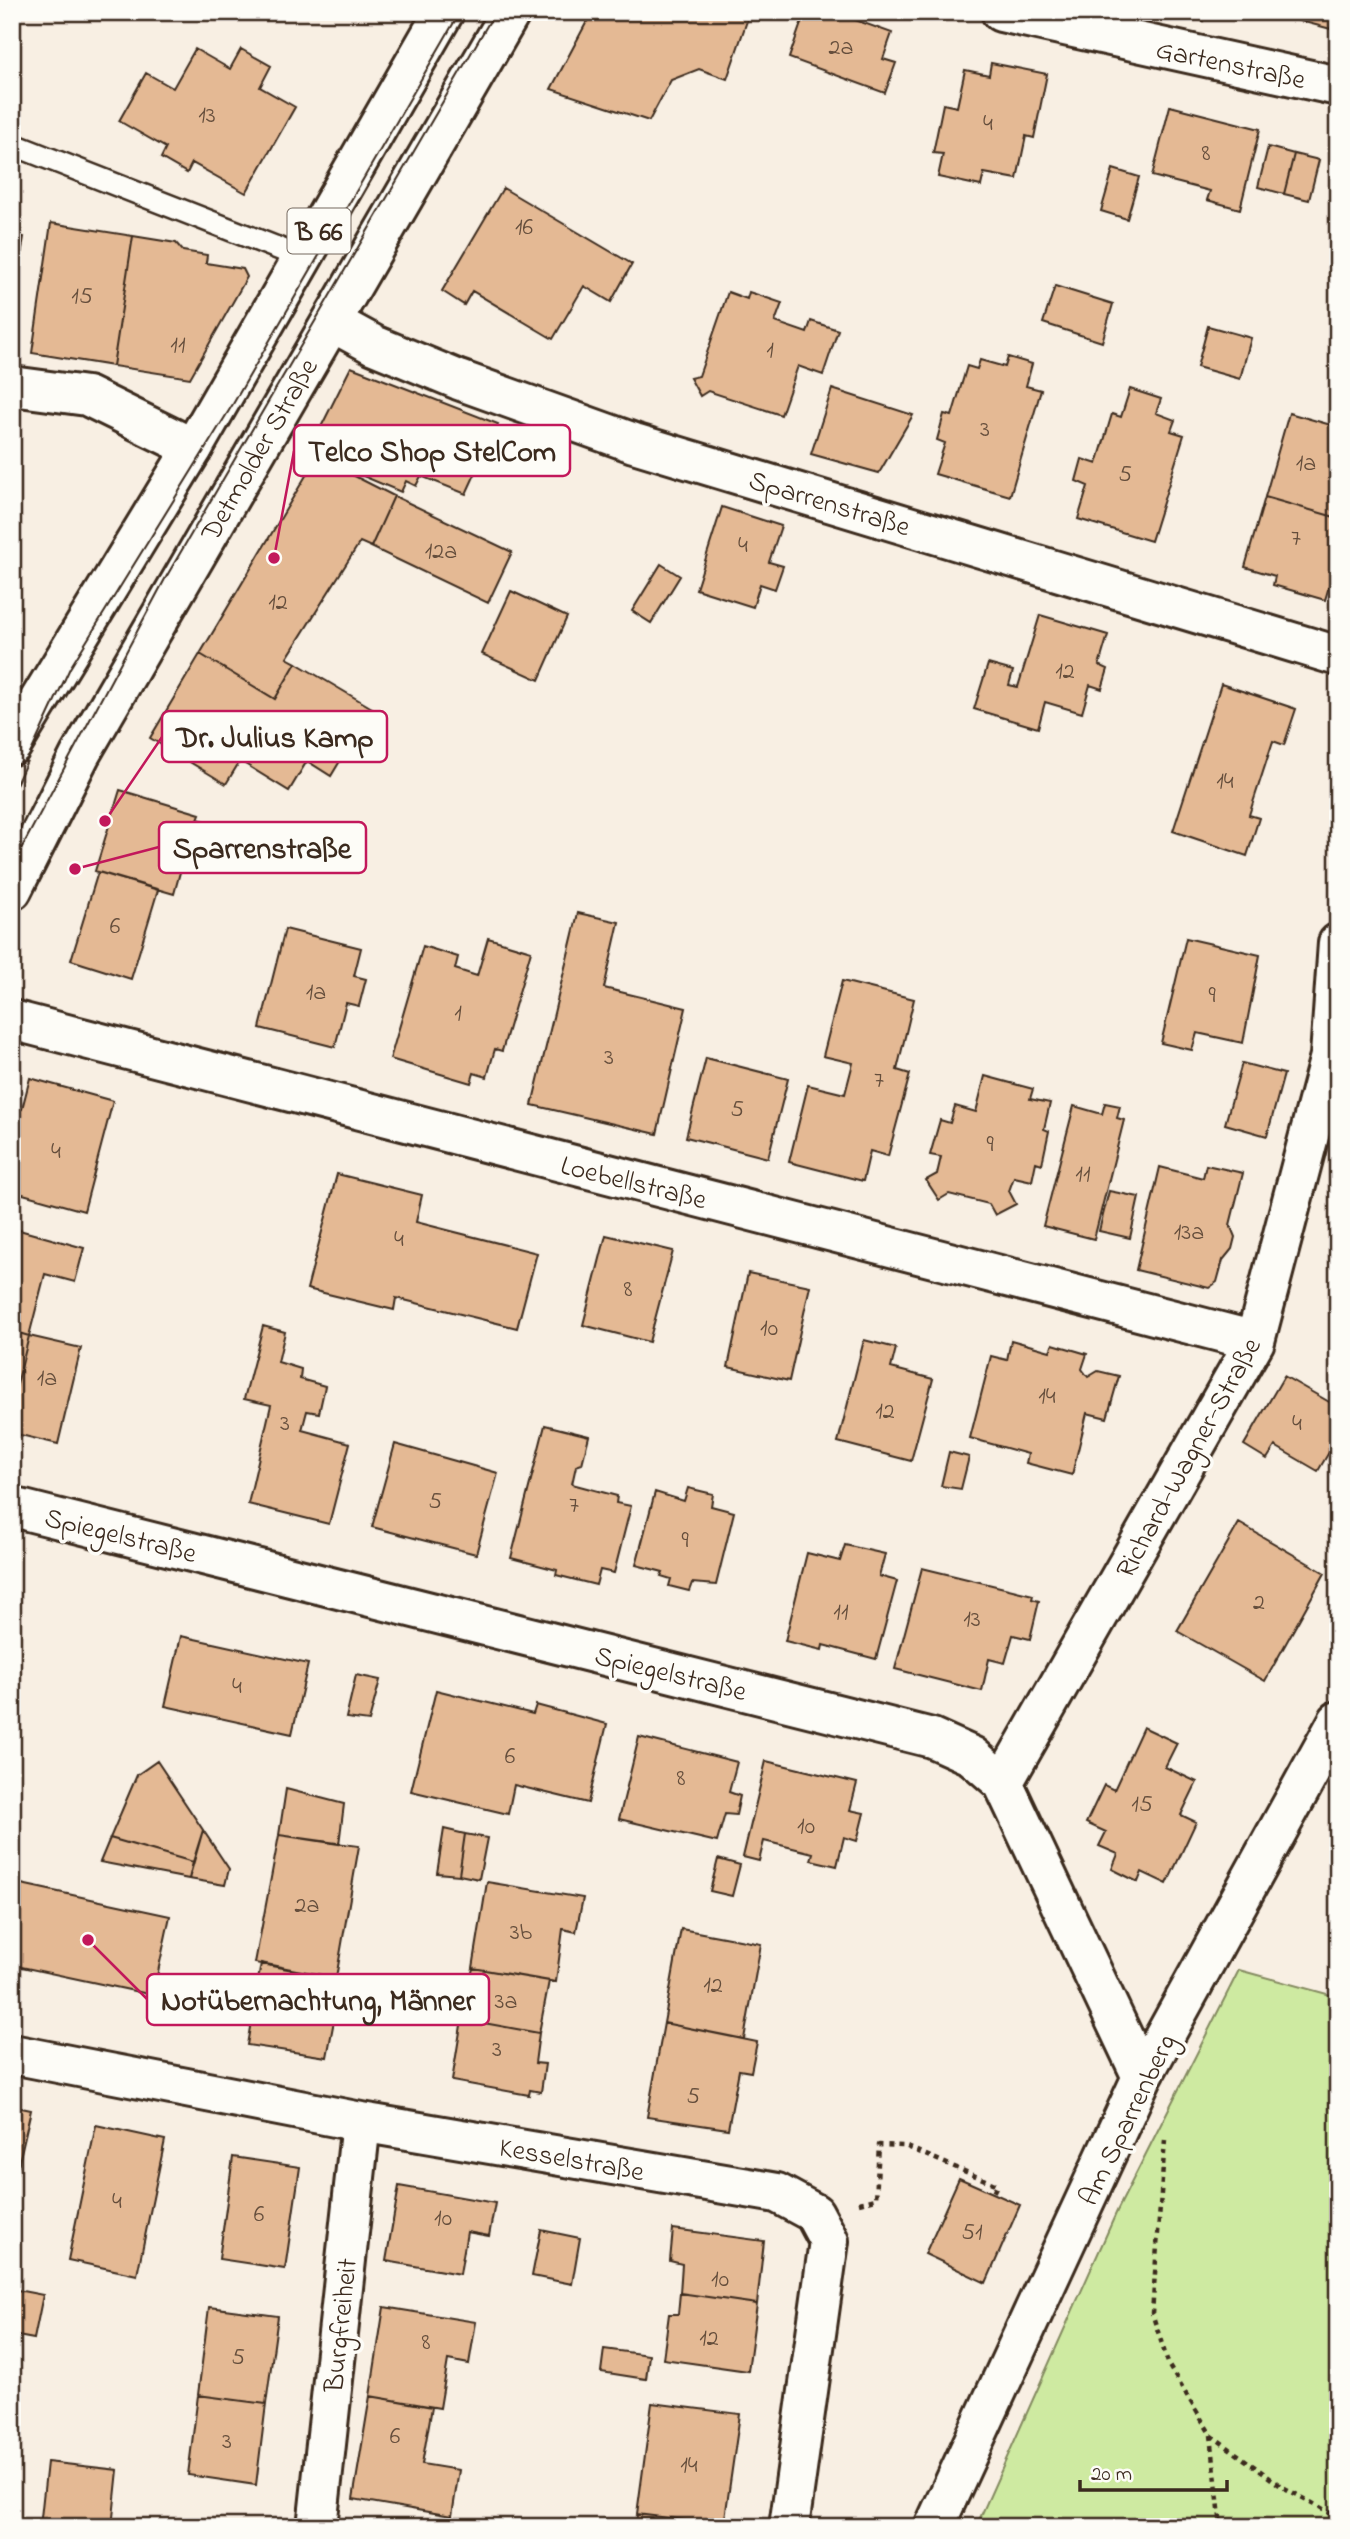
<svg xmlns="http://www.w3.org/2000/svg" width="1350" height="2539" font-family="'Indie Flower',sans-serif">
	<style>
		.green { fill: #ceeaa1; stroke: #848a60; stroke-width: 2 }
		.building { fill: #e4b994; stroke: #3b2a1e; stroke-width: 2 }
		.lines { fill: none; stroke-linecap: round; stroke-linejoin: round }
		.lane-casing { stroke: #3b2a1e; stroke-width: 26 }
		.street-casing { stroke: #3b2a1e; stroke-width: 44 }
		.primary-casing { stroke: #3b2a1e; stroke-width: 44 }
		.path { stroke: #3b2a1e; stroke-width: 4.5; stroke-dasharray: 5 5; stroke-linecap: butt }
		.lane { stroke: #fdfcf7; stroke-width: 21 }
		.street { stroke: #fdfcf7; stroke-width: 38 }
		.primary { stroke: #fdfcf7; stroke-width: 38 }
		.tram { stroke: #3b2a1e; stroke-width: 2 }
		.labels { text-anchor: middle; stroke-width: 7; stroke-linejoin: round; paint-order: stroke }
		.number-label { font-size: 24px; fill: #654e3c }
		.shield { fill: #fdfcf7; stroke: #75695f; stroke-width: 2 }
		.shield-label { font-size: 26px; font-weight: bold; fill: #3b2a1e }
		.street-label { font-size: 28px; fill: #3b2a1e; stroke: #fdfcf7 }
		.leader { fill: none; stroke: #c2185b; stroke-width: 2.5 }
		.callout-dot { fill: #c2185b; stroke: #fdfcf7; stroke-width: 2.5 }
		.callout { fill: #fdfcf7; stroke: #c2185b; stroke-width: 2.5 }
		.callout-label { font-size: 30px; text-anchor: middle; font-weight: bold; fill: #3b2a1e }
	</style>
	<rect width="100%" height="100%" fill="#f8efe3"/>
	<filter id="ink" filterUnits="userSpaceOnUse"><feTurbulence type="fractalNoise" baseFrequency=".0143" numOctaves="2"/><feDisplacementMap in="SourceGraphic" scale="14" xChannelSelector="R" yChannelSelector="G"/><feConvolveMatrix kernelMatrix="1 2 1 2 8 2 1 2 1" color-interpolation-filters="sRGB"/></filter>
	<g filter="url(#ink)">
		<!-- green -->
		<path class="green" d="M1239,1970l99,27v530h-362l141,-316z"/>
		<!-- building -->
		<path class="building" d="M592,12h158l-23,67 -28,-10 -28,11 -22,41 -98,-32z
			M805,12h28l59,21 -9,26 13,4 -11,30 -96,-35z
			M1172,12h33l-2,9z
			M1266,12h69l-4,17z
			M1335,12h3v19l-7,-2z
			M195,49l35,20 11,-20 30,17 -11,21 35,20 -49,86 -54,-30 -5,10 -26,-15 5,-10 -47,-27 27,-48 27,15z
			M991,63l56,11 -13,64 -8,-2 -9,43 -33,-6 -3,13 -43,-9 5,-23 -10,-1 10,-49 14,3 8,-37 24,5z
			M1170,106l90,23 -20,80 -33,-9 3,-9 -58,-15z
			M1268,147l26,7 -10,40 -26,-7z
			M1294,154l25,6 -10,40 -25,-6z
			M1113,169l26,8 -12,42 -26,-8z
			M503,188l129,76 -21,38 -27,-16 -31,53 -81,-48 -8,14 -22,-14z
			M51,223l82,13 -20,130 -81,-13z
			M12,235l12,2 -12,72z
			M133,236l43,7 7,8 24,4 -1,8 37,6 4,8 -57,101 -77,-12z
			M1055,286l58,18 -11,38 -59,-19z
			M728,292l19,7 2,-7 33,11 -7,19 32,11 4,-12 27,9 -15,45 -25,-9 -17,49 -73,-24 -8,5 -10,-18 9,-2z
			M1208,326l43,12 -11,41 -43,-12z
			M1008,357l24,7 -6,22 15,4 -31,106 -75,-22 10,-31 -8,-3 7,-26 8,2 15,-50 10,3 3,-9 25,7z
			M351,367l147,57 -32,70 -45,-18 -5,10 -10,-5 -5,11 -93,-39z
			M832,389l81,26 -34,58 -68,-19z
			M1130,389l31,10 -5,14 19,7 -4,11 13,4 -33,106 -73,-22 10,-33 -12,-5 6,-22 15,5 15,-50 9,3z
			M1289,413l49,14v91l-73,-21z
			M317,457l77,39 -23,51 -11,-5 -73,116 9,5 -21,36 -75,-45z
			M394,496l118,56 -24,51 -117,-56z
			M1265,497l73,21v38l-13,44 -52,-15 2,-9 -30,-9z
			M722,507l59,19 -12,36 14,4 -8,23 -15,-5 -7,23 -57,-18z
			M661,564l19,12 -29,47 -19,-12z
			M511,591l56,26 -28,63 -57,-26z
			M1040,615l68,20 -9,30 9,4 -6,20 -12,-4 -8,28 -37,-11 -7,26 -64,-19 14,-45 25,7 -4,14 9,2z
			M200,654l75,45 21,-36 76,45 -41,68 -24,-15 -18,30 -49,-30 -14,23 -76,-46z
			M1221,684l75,25 -12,36 -11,-4 -24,74 10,3 -12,38 -74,-25z
			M120,790l80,24 -2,5 37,11 -10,35 -40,-11 -11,40 -79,-23z
			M98,872l60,18 -27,89 -60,-19z
			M578,913l41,9 -15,66 82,20 -29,126 -125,-29z
			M285,929l76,19 -7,28 12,3 -7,27 -13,-3 -11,44 -75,-19z
			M488,938l43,13 -29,100 -7,-2 -8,28 -13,-4 -3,10 -81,-24 33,-113 35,11 -3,12 22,7z
			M1186,938l74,17 -17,88 -46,-10 -5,17 -31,-7z
			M842,981l72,18 -17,71 13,4 -22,82 -18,-5 -7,30 -74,-19 19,-77 37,9 8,-31 -30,-7z
			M706,1058l82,21 -20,79 -82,-21z
			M1242,1063l42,11 -17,62 -42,-12z
			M985,1076l48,13 -3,10 20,4 -6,26 5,2 -7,33 -6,-2 -4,19 -18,-4 -5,14 7,13 -21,11 -6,-11 -40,-10 -10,6 -13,-20 11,-6 4,-17 -11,-2 10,-35 10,3 5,-17 21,6z
			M30,1078l83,23 -29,110 -72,-20v-84l10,2z
			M1105,1103l15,3 -3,12 7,2 -30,119 -51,-13 31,-120 28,8z
			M1206,1165l37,8 -13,52 5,12 -3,12 -9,11 -6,22 -8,6 -73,-18 24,-103 43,11z
			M337,1174l85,21 -6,27 121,31 -20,75 -121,-30 -2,12 -87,-21z
			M1109,1191l30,6 -9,41 -31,-7z
			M12,1228l72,20 -9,34 -30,-8 -16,62 -17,-5z
			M606,1235l67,16 -24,91 -66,-17z
			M748,1273l62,13 -21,95 -61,-14z
			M263,1326l22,6 -7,30 23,7 -1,10 25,7 -6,27 -12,-2 -5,19 48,13 -21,81 -81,-20 23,-99 -27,-6z
			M12,1331l17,5 -17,69z
			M29,1336l52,12 -23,96 -46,-11v-28z
			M864,1340l32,8 -5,20 42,11 -22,82 -73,-19z
			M1011,1340l39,11 3,-7 34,10 -5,15 6,8 10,-6 21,5 -12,42 -20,-5 -15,62 -46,-12 2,-9 -58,-16 21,-82 16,4z
			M1284,1376l54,31v30l-20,34 -43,-25 -8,13 -23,-14z
			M545,1425l44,11 -7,28 -6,2 -4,18 45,12 -1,7 15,3 -17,67 -14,-3 -4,15 -40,-10 1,-5 -46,-12z
			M395,1444l103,29 -22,81 -104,-27z
			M949,1452l20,5 -8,32 -20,-3z
			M688,1488l25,6 -2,12 23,6 -18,73 -24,-2 -3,8 -20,-5 2,-7 -10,-3 2,-4 -27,-7 19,-73 29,9z
			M1239,1523l86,50 -60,108 -88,-50z
			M845,1545l40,9 -6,22 18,5 -21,78 -53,-14 -1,5 -37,-9 22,-88 33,8z
			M922,1568l111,27 -1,4 7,2 -9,38 -17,-4 -8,28 -16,-4 -7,32 -87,-22z
			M181,1636l127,28 -16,70 -127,-28z
			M356,1675l24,5 -11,41 -23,-3z
			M436,1690l97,24 3,-9 71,19 -19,79 -74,-18 -6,29 -97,-23z
			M1143,1727l34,16 -12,24 32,15 -16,33 15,7 -29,62 -25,-12 -4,10 -26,-13 6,-15 -19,-8 7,-14 -20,-9 18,-38 10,5z
			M639,1737l98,25 -8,30 11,4 -4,19 -11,-1 -8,28 -98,-23z
			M157,1761l46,69 -10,32 -83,-24 27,-63z
			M766,1761l91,22 -7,27 14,3 -7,28 -13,-4 -7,29 -26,-6 2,-7 -49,-12 -5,20 -16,-4z
			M286,1789l58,15 -5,40 -60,-9z
			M444,1829l21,5 -6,41 -22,-2z
			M203,1830l26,39 -4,16 -36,-6z
			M465,1834l22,4 -8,41 -20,-4z
			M279,1835l80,11 -23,132 -81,-15z
			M110,1838l83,24 -4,17 -89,-17z
			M718,1859l22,6 -8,31 -22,-5z
			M12,1882l158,34 -17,79 -141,-30z
			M487,1882l96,16 -7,34 -13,-3 -7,53 -83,-14z
			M681,1929l80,15 -17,95 -80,-16z
			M261,1963l81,16 -15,78 -80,-12z
			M473,1968l76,13 -10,52 -77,-14z
			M462,2019l77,14 -4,30 10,1 -4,28 -11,-2 -1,5 -77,-14z
			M664,2023l93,19 -6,30 -12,-2 -11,59 -81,-12z
			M12,2106l19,4 -18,78h-1z
			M96,2125l69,15 -28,135 -69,-15z
			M233,2157l67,10 -15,102 -66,-10z
			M959,2178l61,27 -34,78 -61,-29z
			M399,2186l96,17 -6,33 -22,-4 -7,42 -74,-13z
			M673,2229l91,12 -7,63 -77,-11 2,-29 -12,-3z
			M541,2230l39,8 -8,46 -40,-8z
			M12,2289l31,6 -9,44 -22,-4z
			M680,2293l77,11 -9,67 -85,-12 6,-45h9z
			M209,2307l69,9 -12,88 -68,-9z
			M384,2307l92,15 -7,42 -21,-4 -8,48 -70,-12z
			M604,2349l45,6 -3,24 -45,-7z
			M198,2395l68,9 -10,81 -68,-10z
			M370,2396l62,11 -10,57 37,6 -7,46 -99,-17z
			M652,2403l88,11 -16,111 -87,-11z
			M47,2462l71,8 -6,57h-72z
			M637,2514l87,11v2h-88z"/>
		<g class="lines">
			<!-- lane casing -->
			<g class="lane-casing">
				<path id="lane" d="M12,144l291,114"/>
			</g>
			<!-- street casing -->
			<g class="street-casing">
				<path id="street" d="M1001,12l337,74
					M332,322l42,23 85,35 175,63 704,213
					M12,386l75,10 106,52
					M12,1020l1243,321
					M12,1507l920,231 40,18 31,27 139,294
					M1003,1783l252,-442 75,-285 8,-113
					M12,2054l349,68 416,71 37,20 15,28 -40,286
					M317,2527l44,-405
					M934,2527l208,-450 196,-356"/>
			</g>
			<!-- primary casing -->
			<g class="primary-casing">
				<path id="primary" d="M12,745l181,-297 251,-436
					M12,890l68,-135 431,-743"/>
			</g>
			<!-- path -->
			<path class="path" d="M1165,2140l-13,173 17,53 42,69 70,51 57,31
				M859,2203l17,-4 3,-54 26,1 92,39 -4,8
				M1211,2435l10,92"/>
			<!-- lane -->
			<use href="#lane" class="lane"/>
			<!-- street -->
			<use href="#street" class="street"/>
			<!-- primary -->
			<use href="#primary" class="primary"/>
			<!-- tram -->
			<path class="tram" d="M12,793l58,-125 163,-264 227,-392
				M12,866l153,-287 330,-567"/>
		</g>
	</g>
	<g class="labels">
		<!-- number labels -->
		<g class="number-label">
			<text x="841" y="54">2a</text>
			<text x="207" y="122">13</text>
			<text x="988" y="130">4</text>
			<text x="1206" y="160">8</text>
			<text x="524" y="234">16</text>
			<text x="82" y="303">15</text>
			<text x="178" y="352">11</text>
			<text x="770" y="357">1</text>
			<text x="985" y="436">3</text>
			<text x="1306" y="470">1a</text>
			<text x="1125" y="481">5</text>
			<text x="1296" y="545">7</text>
			<text x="743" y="552">4</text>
			<text x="441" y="558">12a</text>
			<text x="278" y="609">12</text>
			<text x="1065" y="678">12</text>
			<text x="1225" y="788">14</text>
			<text x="115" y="933">6</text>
			<text x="316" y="999">1a</text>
			<text x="1212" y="1002">9</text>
			<text x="458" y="1020">1</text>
			<text x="609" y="1064">3</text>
			<text x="879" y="1087">7</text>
			<text x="737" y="1116">5</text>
			<text x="990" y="1151">9</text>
			<text x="56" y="1158">4</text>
			<text x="1083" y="1181">11</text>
			<text x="1189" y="1239">13a</text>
			<text x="399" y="1246">4</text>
			<text x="628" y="1296">8</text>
			<text x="769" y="1335">10</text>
			<text x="47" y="1385">1a</text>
			<text x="1047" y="1403">14</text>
			<text x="885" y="1418">12</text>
			<text x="285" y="1430">3</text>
			<text x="1297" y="1430">4</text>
			<text x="435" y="1508">5</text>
			<text x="574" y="1512">7</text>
			<text x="685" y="1547">9</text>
			<text x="1259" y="1609">2</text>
			<text x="841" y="1619">11</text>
			<text x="972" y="1626">13</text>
			<text x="237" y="1693">4</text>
			<text x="510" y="1763">6</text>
			<text x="681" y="1785">8</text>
			<text x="1142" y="1811">15</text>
			<text x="806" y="1833">10</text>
			<text x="307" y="1912">2a</text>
			<text x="521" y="1939">3b</text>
			<text x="713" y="1992">12</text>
			<text x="506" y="2008">3a</text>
			<text x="497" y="2056">3</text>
			<text x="693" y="2103">5</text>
			<text x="117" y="2208">4</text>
			<text x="259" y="2221">6</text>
			<text x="443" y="2225">10</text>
			<text x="972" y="2239">51</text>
			<text x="720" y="2286">10</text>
			<text x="709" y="2345">12</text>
			<text x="426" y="2349">8</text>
			<text x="238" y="2364">5</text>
			<text x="395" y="2443">6</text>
			<text x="227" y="2448">3</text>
			<text x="689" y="2472">14</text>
		</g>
		<!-- shield labels -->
		<rect class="shield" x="287.5" y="208.5" width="63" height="45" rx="5"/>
		<g class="shield-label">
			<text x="319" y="240">B 66</text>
		</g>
		<!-- street labels -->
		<g class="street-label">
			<text transform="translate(1231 63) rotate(12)" y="10">Gartenstraße</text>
			<text transform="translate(258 449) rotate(-60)" y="10">Detmolder Straße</text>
			<text transform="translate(830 502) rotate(17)" y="10">Sparrenstraße</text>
			<text transform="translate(634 1181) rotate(14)" y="10">Loebellstraße</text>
			<text transform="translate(1187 1457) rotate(-61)" y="10">Richard-Wagner-Straße</text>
			<text transform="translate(121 1534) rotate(14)" y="10">Spiegelstraße</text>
			<text transform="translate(671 1672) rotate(14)" y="10">Spiegelstraße</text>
			<text transform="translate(1126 2119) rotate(-64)" y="10">Am Sparrenberg</text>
			<text transform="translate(572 2158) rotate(10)" y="10">Kesselstraße</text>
			<text transform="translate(339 2325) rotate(-84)" y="10">Burgfreiheit</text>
		</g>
	</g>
	<!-- callouts -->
	<path class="leader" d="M274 558L294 451M105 821L162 737M75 869L159 847M88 1940L147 1999"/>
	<g class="callout-dot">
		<circle cx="274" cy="558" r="7"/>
		<circle cx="105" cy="821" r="7"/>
		<circle cx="75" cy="869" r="7"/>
		<circle cx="88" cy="1940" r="7"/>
	</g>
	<g class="callout">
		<rect x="294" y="425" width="276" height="51" rx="7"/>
		<rect x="162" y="711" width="225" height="51" rx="7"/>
		<rect x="159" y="822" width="207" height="51" rx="7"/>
		<rect x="147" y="1974" width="342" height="51" rx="7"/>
	</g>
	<g class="callout-label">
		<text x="432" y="461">Telco Shop StelCom</text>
		<text x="275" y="747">Dr. Julius Kamp</text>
		<text x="262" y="858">Sparrenstraße</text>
		<text x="318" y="2010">Notübernachtung, Männer</text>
	</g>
	<!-- margin -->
	<rect width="1350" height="2539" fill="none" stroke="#fdfcf7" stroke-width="42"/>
	<rect x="21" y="21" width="1308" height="2497" fill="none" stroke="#3b2a1e" stroke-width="2.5" filter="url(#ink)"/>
	<!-- scale -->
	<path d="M1080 2480v10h147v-10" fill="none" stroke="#3b2a1e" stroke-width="3.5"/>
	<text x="1091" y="2480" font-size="21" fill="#3b2a1e" stroke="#fdfcf7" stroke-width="5" paint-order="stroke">20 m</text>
</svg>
